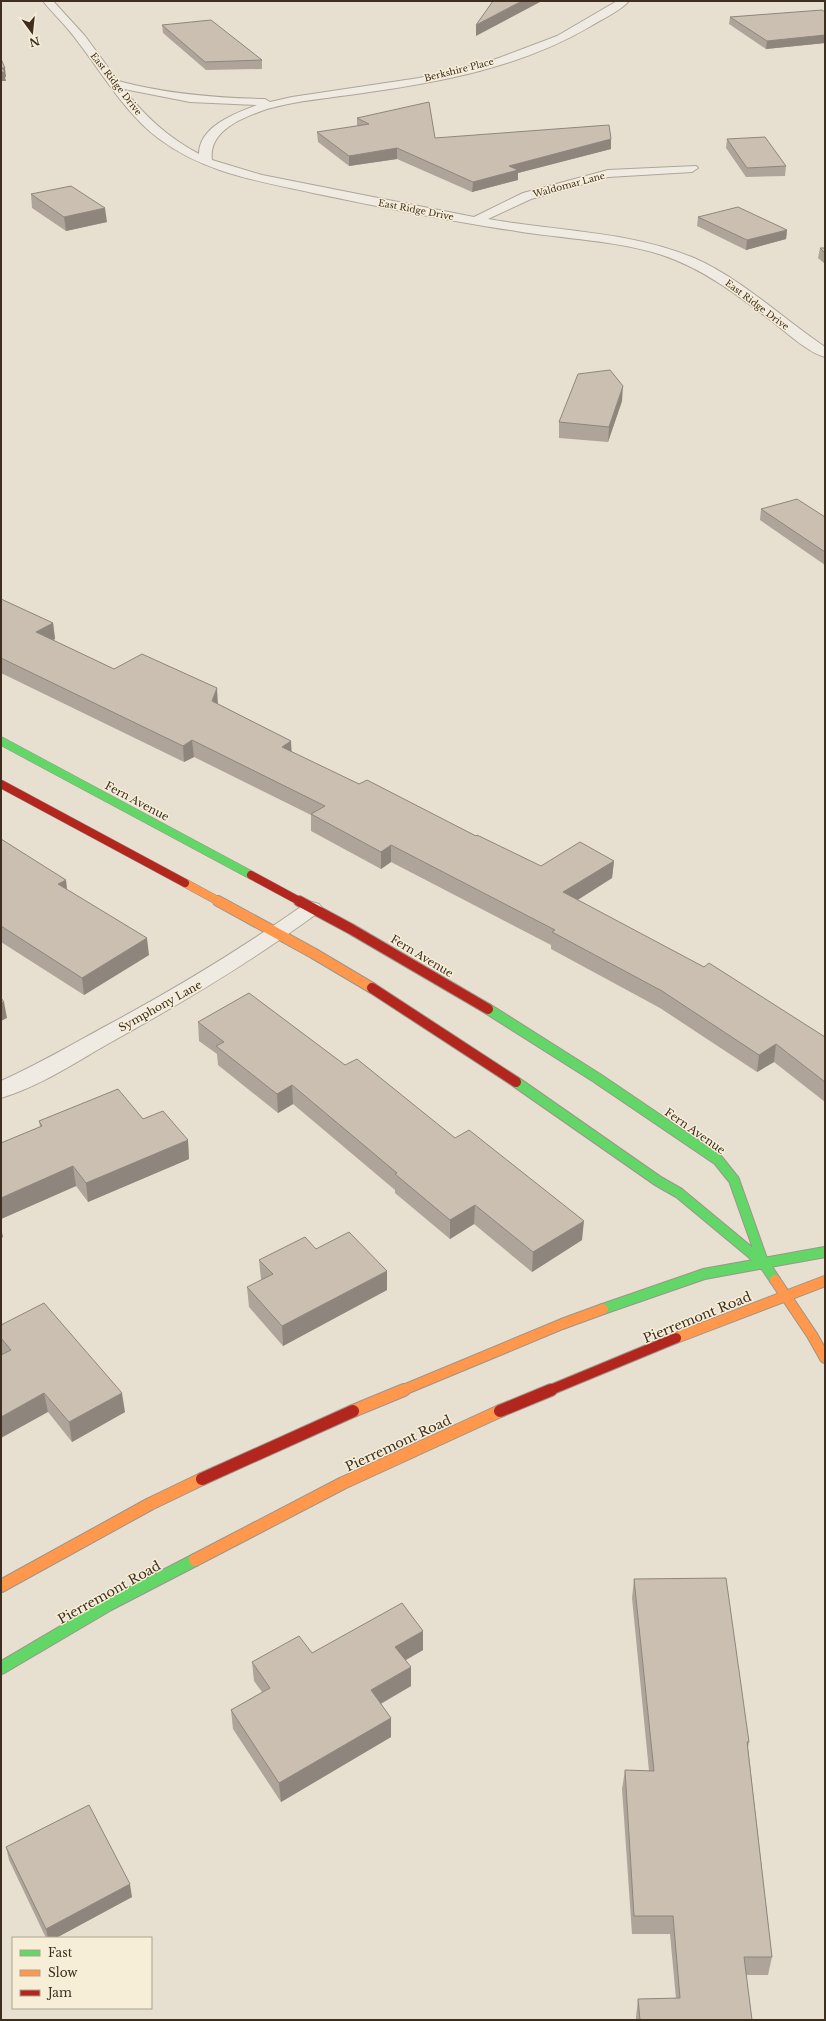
<svg xmlns="http://www.w3.org/2000/svg" width="826" height="2021" font-family="'Libre Baskerville',serif">
	<style>
		.lines { fill: none; stroke-linecap: round; stroke-linejoin: round }
		.street-casing { stroke: #ada599; stroke-width: 2 }
		.fast-far2-casing { stroke: #9c958a; stroke-width: 9 }
		.fast-far1-casing { stroke: #9c958a; stroke-width: 12 }
		.fast-casing { stroke: #9c958a; stroke-width: 14 }
		.slow-far2-casing { stroke: #9c958a; stroke-width: 9 }
		.slow-far1-casing { stroke: #9c958a; stroke-width: 12 }
		.slow-casing { stroke: #9c958a; stroke-width: 14 }
		.jam-far2-casing { stroke: #9c958a; stroke-width: 9 }
		.jam-far1-casing { stroke: #9c958a; stroke-width: 12 }
		.jam-casing { stroke: #9c958a; stroke-width: 14 }
		.street { fill: #efebe3; fill-rule: evenodd }
		.fast-far2 { stroke: #63d668; stroke-width: 8 }
		.fast-far1 { stroke: #63d668; stroke-width: 10 }
		.fast { stroke: #63d668; stroke-width: 12 }
		.slow-far2 { stroke: #ff974d; stroke-width: 8 }
		.slow-far1 { stroke: #ff974d; stroke-width: 10 }
		.slow { stroke: #ff974d; stroke-width: 12 }
		.jam-far2 { stroke: #b3261e; stroke-width: 8 }
		.jam-far1 { stroke: #b3261e; stroke-width: 10 }
		.jam { stroke: #b3261e; stroke-width: 12 }
		.wall { fill: #afa499 }
		.shaded-wall { fill: #8e867d }
		.building { fill: #cbbfb2; stroke: #8e867d }
		.labels { text-anchor: middle; stroke-width: 3; stroke-linejoin: round; paint-order: stroke }
		.far-street-label { font-size: 9px; fill: #3d2e20; stroke: #f7eed8 }
		.street-label { font-size: 11px; fill: #3d2e20; stroke: #f7eed8 }
		.near-street-label { font-size: 13px; fill: #3d2e20; stroke: #f7eed8 }
	</style>
	<rect width="100%" height="100%" fill="#e7e0d1"/>
	<g class="lines">
		<!-- street casing -->
		<g class="street-casing">
			<path id="street" d="M43,1h10l32,35 33,45c49,13 97,17 147,18l5,3 22,-5 127,-19 69,-16 69,-26 60,-35h12c-9,10 -27,18 -38,25 -69,41 -150,56 -228,67 -32,5 -65,7 -96,16 -23,8 -59,21 -55,51l50,15 212,42 49,-24 85,-23 88,-4 2,2 -6,4 -84,5 -77,22 -43,20c68,12 142,12 206,39 48,21 88,60 131,89v10c-16,-4 -38,-24 -52,-35 -34,-26 -69,-53 -111,-67 -47,-15 -97,-16 -146,-24 -68,-10 -135,-24 -203,-38 -54,-12 -109,-20 -155,-55 -33,-25 -55,-64 -80,-96 -10,-15 -24,-27 -35,-41zM124,89l66,13 67,3c-21,8 -58,21 -58,49 -30,-16 -54,-37 -75,-65z
				M312,902l7,2 3,4 -3,4c-68,50 -139,92 -213,133 -33,19 -68,42 -105,53v-17c36,-16 70,-36 105,-55 69,-37 135,-77 199,-122z"/>
		</g>
		<!-- fast-far2 casing -->
		<g class="fast-far2-casing">
			<path id="fast-far2" d="M1,741l250,134"/>
		</g>
		<!-- fast-far1 casing -->
		<g class="fast-far1-casing">
			<path id="fast-far1" d="M488,1009l109,69 121,82 16,20 29,82 12,18
				M516,1082l142,99 21,12 83,69
				M603,1309l101,-35 121,-22"/>
		</g>
		<!-- fast casing -->
		<g class="fast-casing">
			<path id="fast" d="M1,1668l107,-63 87,-45"/>
		</g>
		<!-- slow-far2 casing -->
		<g class="slow-far2-casing">
			<path id="slow-far2" d="M185,883l35,19"/>
		</g>
		<!-- slow-far1 casing -->
		<g class="slow-far1-casing">
			<path id="slow-far1" d="M218,901l95,52 59,35
				M775,1280l37,55 13,23
				M676,1338l149,-57
				M401,1391l161,-67 41,-15"/>
		</g>
		<!-- slow casing -->
		<g class="slow-casing">
			<path id="slow" d="M353,1411l51,-21
				M195,1560l148,-77 157,-72
				M1,1586l149,-82 52,-25"/>
		</g>
		<!-- jam-far2 casing -->
		<g class="jam-far2-casing">
			<path id="jam-far2" d="M1,784l184,99
				M251,875l50,27"/>
		</g>
		<!-- jam-far1 casing -->
		<g class="jam-far1-casing">
			<path id="jam-far1" d="M299,901l52,28 137,80
				M372,988l144,94
				M548,1391l128,-53"/>
		</g>
		<!-- jam casing -->
		<g class="jam-casing">
			<path id="jam" d="M500,1411l51,-21
				M202,1479l151,-68"/>
		</g>
		<!-- street -->
		<use href="#street" class="street"/>
		<!-- fast-far2 -->
		<use href="#fast-far2" class="fast-far2"/>
		<!-- fast-far1 -->
		<use href="#fast-far1" class="fast-far1"/>
		<!-- fast -->
		<use href="#fast" class="fast"/>
		<!-- slow-far2 -->
		<use href="#slow-far2" class="slow-far2"/>
		<!-- slow-far1 -->
		<use href="#slow-far1" class="slow-far1"/>
		<!-- slow -->
		<use href="#slow" class="slow"/>
		<!-- jam-far2 -->
		<use href="#jam-far2" class="jam-far2"/>
		<!-- jam-far1 -->
		<use href="#jam-far1" class="jam-far1"/>
		<!-- jam -->
		<use href="#jam" class="jam"/>
	</g>
	<!-- wall -->
	<path class="wall" d="M825,12v31l-59,6 -37,-25 1,-7z
		M162,25l100,35v9l-56,1 -43,-37z
		M357,118l78,20 176,1v10l-93,24v7l-46,12 -75,-33 -48,7 -31,-24 -1,-10 40,-6z
		M727,139l59,27 -1,10 -39,1 -20,-29z
		M31,194l76,28 -41,9 -34,-23z
		M698,217l89,13 -1,9 -40,11 -49,-24z
		M820,248h5v16l-7,-6z
		M622,401l-14,41 -49,-4v-16z
		M761,509l64,8v48l-65,-45z
		M1,599l52,24 2,16 -2,1 61,29 104,35 73,37v11l68,32 117,52 65,30 73,-5 -2,17 -35,22 248,137v65l-51,-40 -17,10 -97,-64 -109,-59v-4l-160,-83 -10,7 -70,-38v-16l-117,-58 -10,5 -183,-89z
		M1,839l66,51 82,65 -65,40 -83,-53z
		M198,1022l147,43 237,175 -50,32 -58,-48 -24,15 -55,-46v-3l-102,-86 -15,9 -60,-48 -1,-11 -18,-13z
		M143,1119l45,21 1,19 -101,43 -12,-16 -75,33v-76l39,-16 -1,-6z
		M316,1249l71,41 -104,56 -34,-39 -2,-20 15,-7 -1,-1 -2,-19z
		M1,1325l124,87 -53,30 -71,-89z
		M634,1579l115,163 -1,6 24,209 -4,18h-22l6,45h-116v-3l2,-18h38l-6,-65h-38l-10,-145 3,-19 24,1 -17,-173z
		M423,1631v19l-17,10 5,26 -30,18 10,33 -110,65 -48,-73 -2,-19 31,-18 -8,-11 -2,-19 60,-9z
		M6,1847l126,50 -76,41h-10l-37,-78z"/>
	<!-- shaded-wall -->
	<path class="shaded-wall" d="M522,1h20l-66,35v-11z
		M825,35v8l-59,6 1,-8z
		M2,68h3l1,9h-1l1,4h-5v-9z
		M611,139v10l-93,24v7l-46,12 1,-10 36,-16z
		M397,148v11l-48,7v-10z
		M105,208l2,14 -41,9 -2,-14z
		M787,230l-1,9 -40,11 1,-10z
		M623,386l-1,15 -14,41 1,-15z
		M53,623l2,16 -17,9 -2,-16z
		M217,688l1,17 -6,-4z
		M192,740l2,17 -10,5 -1,-16z
		M291,741l1,17 -10,-11z
		M391,845v17l-10,7v-17z
		M614,861l-2,17 -50,32 1,-18z
		M66,880l2,17 -10,-13z
		M147,938l2,17 -65,40 -2,-17z
		M4,1002l3,16 -6,3v-18z
		M776,1044l-2,18 -17,10 2,-17z
		M292,1085l1,19 -15,9 -1,-19z
		M188,1140l1,19 -101,43 -2,-19z
		M73,1166l3,20 -75,33v-21z
		M475,1205l-1,19 -24,15v-19z
		M584,1221l-2,19 -50,32 1,-20z
		M1,1228l2,9 -2,1z
		M387,1271v19l-104,56 -1,-20z
		M44,1393l4,19 -47,26v-21z
		M122,1393l3,19 -53,30 -3,-20z
		M423,1631v19l-28,16v-19z
		M411,1667v19l-40,23v-19z
		M391,1718v19l-110,65 -2,-19z
		M130,1884l2,13 -76,41h-8l-2,-9z"/>
	<!-- building -->
	<path class="building" d="M493,1h29l-46,24z
		M822,10l3,2v23l-58,6 -37,-24z
		M211,20l51,40 -57,2 -43,-37z
		M1,59l4,9h-3l3,4h-4z
		M429,102l6,36 174,-13 2,14 -102,27 9,4 -45,12 -76,-34 -48,8 -32,-24 52,-8 -12,-6z
		M765,137l21,29 -39,2 -20,-29z
		M71,186l34,22 -41,9 -33,-23z
		M738,207l49,23 -40,10 -49,-23z
		M820,248h5v5z
		M610,370l13,16 -14,41 -50,-5 19,-48z
		M797,499l28,18v35l-64,-43z
		M1,599l52,24 -17,9 78,37 28,-15 75,34 -5,13 79,40 -9,6 77,37 8,-4 109,56 1,-1 64,31 39,-24 34,19 -51,31 141,75 5,-4 116,74v45l-49,-38 -17,11 -97,-64 -110,-59 3,-2 -164,-85 -10,7 -70,-38 14,-8 -133,-66 -9,6 -182,-88z
		M1,839l65,41 -8,4 89,54 -65,40 -81,-52z
		M249,993l96,72 12,-6 98,79 14,-8 115,91 -51,31 -58,-47 -25,15 -55,-46 2,-1 -105,-88 -15,9 -61,-48 8,-4 -26,-20z
		M1,998l3,4 -3,1z
		M118,1089l25,30 20,-8 25,29 -102,43 -13,-17 -72,32v-55l41,-17 -3,-5z
		M349,1232l38,39 -105,55 -35,-39 26,-13 -14,-14 46,-23 11,12z
		M44,1303l78,90 -53,29 -25,-29 -43,24v-62l10,-5 -10,-12v-13z
		M726,1578l23,164h-2l25,215h-28l8,63h-112l-2,-21 42,-1 -7,-82h-39l-9,-146 29,1 -20,-192z
		M402,1603l21,28 -28,16 16,20 -40,23 20,28 -112,65 -48,-73 39,-22 -18,-26 47,-26 13,17z
		M89,1805l41,79 -84,45 -40,-82z"/>
	<g class="labels">
		<!-- far-street labels -->
		<g class="far-street-label">
			<text transform="translate(459 70) rotate(-14)" y="3">Berkshire Place</text>
			<text transform="translate(116 84) rotate(52)" y="3">East Ridge Drive</text>
			<text transform="translate(569 185) rotate(-15)" y="3">Waldomar Lane</text>
			<text transform="translate(416 210) rotate(11)" y="3">East Ridge Drive</text>
			<text transform="translate(757 305) rotate(37)" y="3">East Ridge Drive</text>
		</g>
		<!-- street labels -->
		<g class="street-label">
			<text transform="translate(137 801) rotate(28)" y="4">Fern Avenue</text>
			<text transform="translate(422 956) rotate(31)" y="4">Fern Avenue</text>
			<text transform="translate(160 1006) rotate(-29)" y="4">Symphony Lane</text>
			<text transform="translate(695 1131) rotate(35)" y="4">Fern Avenue</text>
		</g>
		<!-- near-street labels -->
		<g class="near-street-label">
			<text transform="translate(697 1317) rotate(-22)" y="5">Pierremont Road</text>
			<text transform="translate(398 1443) rotate(-25)" y="5">Pierremont Road</text>
			<text transform="translate(109 1592) rotate(-29)" y="5">Pierremont Road</text>
		</g>
	</g>
	<!-- border -->
	<rect width="826" height="2021" fill="none" stroke="#3d2e20" stroke-width="4"/>
	<!-- legend -->
	<rect x="12" y="1937" width="140" height="72" fill="#f7eed8" stroke="#ada18e"/>
	<rect x="20" y="1950" width="20" height="6" fill="#63d668" stroke="#ada18e"/>
	<text x="48" y="1957" font-size="12" fill="#3d2e20">Fast</text>
	<rect x="20" y="1970" width="20" height="6" fill="#ff974d" stroke="#ada18e"/>
	<text x="48" y="1977" font-size="12" fill="#3d2e20">Slow</text>
	<rect x="20" y="1990" width="20" height="6" fill="#b3261e" stroke="#ada18e"/>
	<text x="48" y="1997" font-size="12" fill="#3d2e20">Jam</text>
	<!-- north arrow -->
	<g transform="translate(32 32) rotate(165)" stroke="#f7eed8" stroke-width="3" paint-order="stroke">
	<path d="M0-3L7 15L0 10L-7 15Z" fill="#3d2e20"/>
	<text y="-6" font-size="11" font-weight="bold" text-anchor="middle" fill="#3d2e20">N</text>
	</g>
</svg>
